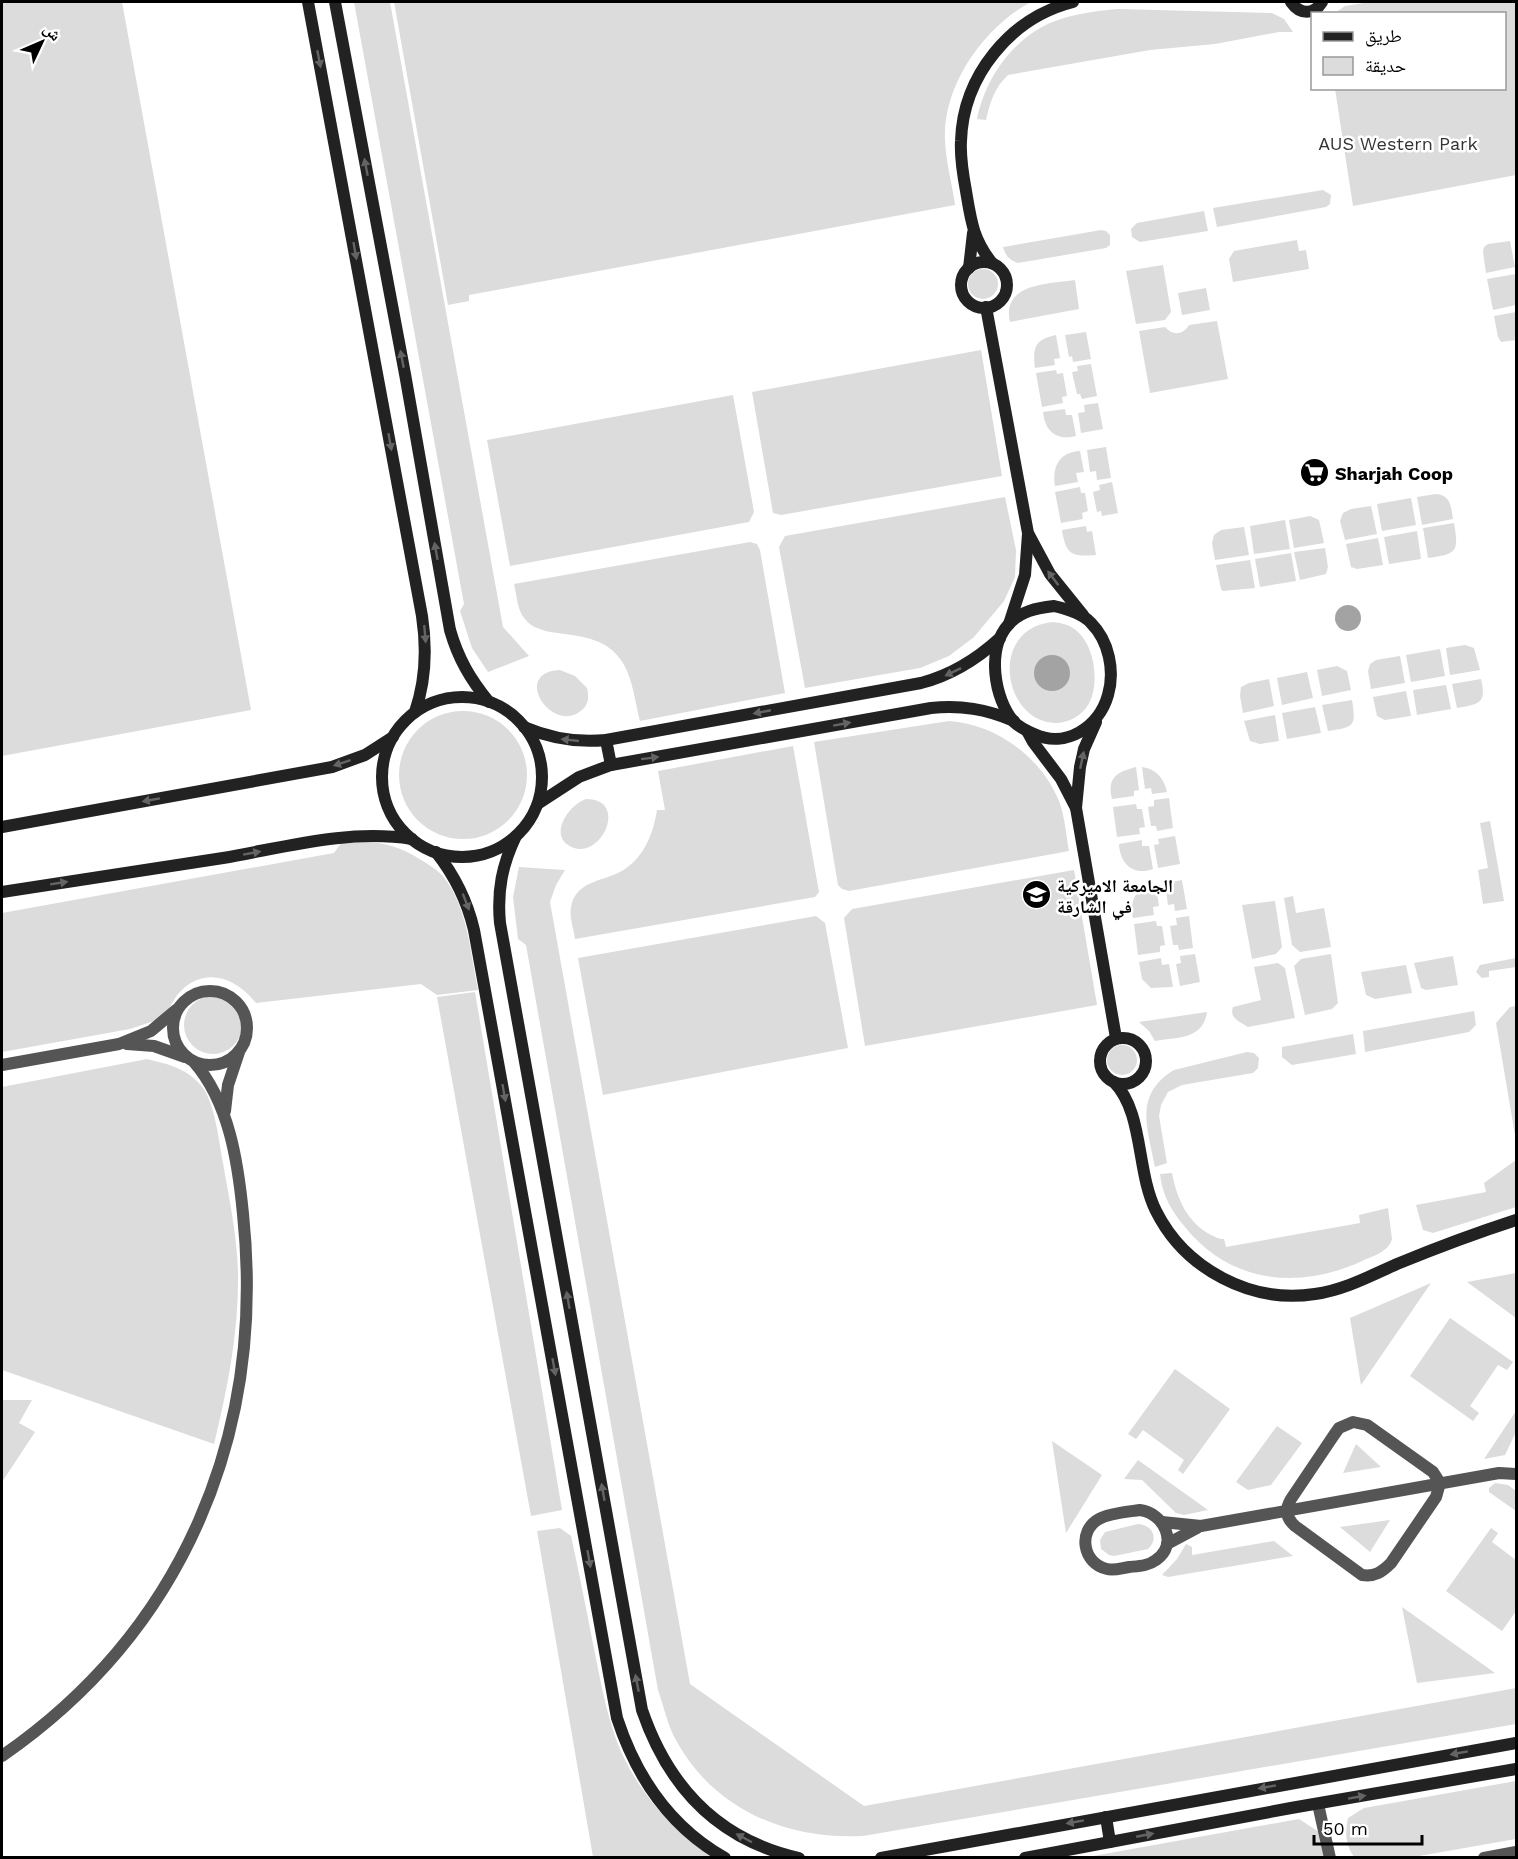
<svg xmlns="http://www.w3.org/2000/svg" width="1518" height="1859" font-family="'Work Sans','Noto Naskh Arabic',sans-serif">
<rect width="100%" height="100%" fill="#fff"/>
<!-- green -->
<g fill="#dcdcdc">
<polygon points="2,2 122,2 251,710 2,756"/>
<polygon points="354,2 390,2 503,627 529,656 488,672 472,648 460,611 464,604"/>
<path d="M394,2H1031C984,27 942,86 945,141C946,162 952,184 955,205L469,295V301L448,305Z"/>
<polygon points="1370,2 1516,2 1516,175 1353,206 1335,89 1504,88 1504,14 1335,13 1345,6"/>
<path d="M1118,9L1272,13L1284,19L1293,32H1279L1215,44L1150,50L1008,75C995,87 990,102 986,120L977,119C985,79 1012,40 1050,23C1071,14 1095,11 1118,9Z"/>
<polygon points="1323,190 1331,195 1330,204 1326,207 1217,227 1213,208"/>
<polygon points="1204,211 1208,231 1140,242 1132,237 1131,229 1137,223"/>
<path d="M1101,230L1106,231L1110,235V245L1106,248L1018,263C1009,260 1006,256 1003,247Z"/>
<polygon points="1297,240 1299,251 1306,250 1309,269 1233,282 1229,259 1234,251"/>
<polygon points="1510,241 1515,267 1486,273 1483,252 1484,247 1488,244"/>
<polygon points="1163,265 1171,312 1165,320 1136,324 1126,271"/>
<circle cx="983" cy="284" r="15"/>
<polygon points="1516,274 1516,305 1493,310 1487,279"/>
<path d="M1075,280L1079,309L1010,322C1001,283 1049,284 1075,280Z"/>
<polygon points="1206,288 1210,310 1182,315 1178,293"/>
<polygon points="1516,312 1516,340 1501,342 1498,337 1494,316"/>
<path d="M1217,321L1228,379L1150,393L1139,331L1165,327C1173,336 1183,335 1189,325Z"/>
<polygon points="1086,332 1091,359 1073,362 1072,356 1069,357 1065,335"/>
<path d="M1056,335L1060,358L1054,359L1055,365L1035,368C1033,347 1034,340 1056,335Z"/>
<polygon points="981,350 1002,476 781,515 773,513 752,392"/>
<polygon points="1091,364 1097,396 1082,399 1080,394 1077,394 1072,372 1078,371 1077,366"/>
<polygon points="1056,370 1057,374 1063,373 1067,396 1062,397 1063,403 1042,407 1036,373"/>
<polygon points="733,395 754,512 749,522 510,566 487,440"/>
<polygon points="1098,403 1103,429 1081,433 1078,413 1085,412 1084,405"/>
<path d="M1065,409L1066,415H1072L1076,436C1056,441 1045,431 1043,412Z"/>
<polygon points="1106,447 1111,478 1097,480 1096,471 1090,472 1087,450"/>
<path d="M1080,451L1084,472L1076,473L1078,482L1055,486C1052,467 1059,452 1080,451Z"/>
<polygon points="1112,482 1118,513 1102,516 1101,511 1097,512 1093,492 1100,490 1099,485"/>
<polygon points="1080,487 1081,493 1085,493 1088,511 1082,513 1083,519 1061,523 1055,492"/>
<path d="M1436,494C1451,495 1451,507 1453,519L1422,525L1417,497Z"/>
<polygon points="1005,497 1016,550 1015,577 1004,601 974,637 949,656 920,668 805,688 779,547 785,536"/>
<polygon points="1411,498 1416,525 1382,531 1377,504"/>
<polygon points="1371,506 1377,534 1345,540 1340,521 1343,513 1351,509"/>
<polygon points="1310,516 1319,520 1324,543 1294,548 1289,520"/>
<polygon points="1285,520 1290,549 1254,554 1250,526"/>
<path d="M1454,523C1459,552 1457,554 1428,558L1423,528Z"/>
<path d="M1086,526L1087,532L1092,531L1096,555C1072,557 1066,555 1062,530Z"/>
<polygon points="1244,527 1249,555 1215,560 1212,543 1214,535 1221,530"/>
<polygon points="1417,531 1421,559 1389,564 1384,537"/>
<polygon points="1378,538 1383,565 1357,569 1351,567 1346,544"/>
<path d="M750,542L757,544L760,550L785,693L640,721C635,702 633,680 623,663C598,622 544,644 525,619C517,610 517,596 514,584Z"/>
<polygon points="1325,548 1328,567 1326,574 1300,580 1294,552"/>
<polygon points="1291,553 1296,581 1260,587 1255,559"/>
<polygon points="1250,560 1255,588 1223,591 1221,589 1216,565"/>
<path d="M1053,622C1062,623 1071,625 1078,632C1095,647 1100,686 1088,705C1081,716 1070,722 1057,723C1003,724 987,628 1053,622Z"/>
<polygon points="1465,645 1474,648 1480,670 1450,675 1446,648"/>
<polygon points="1440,649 1445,676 1411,682 1406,655"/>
<polygon points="1400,656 1405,683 1371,689 1368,671 1370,664 1376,660"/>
<polygon points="1337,666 1347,671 1351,690 1322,696 1317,670"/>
<path d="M560,670L575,676L587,688C589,696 589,704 582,710C553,736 510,672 560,670Z"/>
<polygon points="1307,672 1313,698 1282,705 1277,678"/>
<polygon points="1269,679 1274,706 1243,713 1240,696 1241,687 1249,683"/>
<path d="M1481,679C1487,704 1479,704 1457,708L1452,684Z"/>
<polygon points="1446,685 1451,709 1417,715 1413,690"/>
<polygon points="1406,691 1411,716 1385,720 1377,716 1373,697"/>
<path d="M1352,700C1356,726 1355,727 1328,731L1322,705Z"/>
<polygon points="1315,707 1321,733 1287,739 1282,713"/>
<circle cx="463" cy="775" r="64"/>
<polygon points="1275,715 1279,741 1260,744 1250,741 1244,721"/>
<path d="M949,721C996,724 1041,757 1059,801C1065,817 1066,835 1069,851L849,891L842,889L838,885L814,742Z"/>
<path d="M793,746L819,892L815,897L575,939C574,930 569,917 571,907C576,879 606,882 625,869C645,855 653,834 657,810H665L658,771Z"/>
<path d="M1136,767L1139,790L1134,791V796L1112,799C1107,777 1117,772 1136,767Z"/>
<path d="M1142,767C1156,769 1164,778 1167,792L1152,794L1151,788L1145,789Z"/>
<polygon points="1169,798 1173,828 1157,831 1156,826 1151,826 1148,807 1154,806 1154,800"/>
<path d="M586,799C628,799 603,857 574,848C546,838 568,805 586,799Z"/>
<polygon points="1136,804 1137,809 1142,809 1145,827 1139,828 1140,834 1117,837 1113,807"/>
<polygon points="1490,821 1504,901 1483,904 1478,870 1488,868 1480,823"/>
<polygon points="1175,836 1180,864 1158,868 1154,845 1159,844 1158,839"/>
<path d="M1142,840V846H1149L1153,869C1133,876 1120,864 1119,844Z"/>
<path d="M365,841C386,843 403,848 421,860C428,864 437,870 443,876C468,908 470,952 478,990L437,995L421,984L256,1003C225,964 182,970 166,1017L130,1029L2,1052V913L334,853L341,843Z"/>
<path d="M519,867L565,870L556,885L550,902L690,1684L864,1806L1516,1688V1724L863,1836C787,1840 715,1810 677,1742C668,1727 664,1707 658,1690L526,945L518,939L513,897Z"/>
<polygon points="1074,870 1097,1005 865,1046 844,918 852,909"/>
<polygon points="1182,880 1187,909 1175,911 1174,904 1168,905 1165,883"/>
<path d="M1156,884L1159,906L1153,907L1154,915L1133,918C1129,900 1137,886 1156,884Z"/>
<polygon points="1293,896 1296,913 1324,908 1331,947 1300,952 1292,945 1284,898"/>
<polygon points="1275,901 1282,947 1276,954 1252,959 1242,905"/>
<polygon points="816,916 825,923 848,1048 603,1095 578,958"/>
<polygon points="1189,916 1193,948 1179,950 1178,945 1173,945 1170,926 1177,925 1176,918"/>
<polygon points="1156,921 1157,926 1162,926 1165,945 1160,946 1160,952 1138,955 1134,924"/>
<polygon points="1195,954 1200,982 1180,986 1176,964 1181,963 1180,956"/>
<polygon points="1331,954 1338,1003 1332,1009 1305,1015 1294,966 1301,959"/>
<polygon points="1453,956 1458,985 1426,990 1421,988 1414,963"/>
<polygon points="1161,958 1162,965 1169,964 1173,987 1151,988 1142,979 1139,962"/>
<polygon points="1516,958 1516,967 1489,971 1489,977 1482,978 1476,972 1480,965"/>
<path d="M1278,963L1285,968L1295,1018L1248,1027C1240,1022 1229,1018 1233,1007L1261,1000L1254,967Z"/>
<polygon points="1406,965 1412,993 1375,999 1366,995 1361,972"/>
<polygon points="475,992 562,1510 531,1516 437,997"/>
<circle cx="213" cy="1025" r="29"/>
<polygon points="1516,1006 1516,1141 1496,1023 1510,1007"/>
<polygon points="1474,1011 1476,1025 1469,1032 1365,1052 1363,1031"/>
<path d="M1207,1012C1203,1040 1177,1037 1155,1041L1149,1031L1139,1022Z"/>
<polygon points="1353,1034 1356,1054 1292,1065 1282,1057 1282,1047"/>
<circle cx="1122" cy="1060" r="15"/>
<path d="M1247,1052L1254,1053L1259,1058L1258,1068L1253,1073L1182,1085L1168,1092L1161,1105L1159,1116L1167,1163L1155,1167C1148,1128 1133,1095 1174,1070Z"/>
<path d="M147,1059C168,1064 189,1069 203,1088C215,1105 219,1141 223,1163C229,1198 237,1235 238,1272C239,1330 228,1387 214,1444L2,1370V1087Z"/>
<polygon points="1516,1160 1516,1207 1433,1233 1423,1230 1416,1205 1486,1192 1484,1183"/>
<path d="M1172,1173C1177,1199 1187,1222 1211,1235C1216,1237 1218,1239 1224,1239L1226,1247L1360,1223L1359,1215L1388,1208L1392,1239C1388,1253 1372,1256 1360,1262C1297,1290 1230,1283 1185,1227C1172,1212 1162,1195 1160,1174Z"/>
<polygon points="1516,1273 1516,1318 1467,1282"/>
<polygon points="1431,1283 1361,1385 1350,1318"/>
<polygon points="1450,1318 1513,1362 1507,1370 1498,1365 1470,1406 1479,1413 1473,1421 1410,1376"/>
<polygon points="1175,1369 1230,1409 1183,1474 1178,1470 1184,1460 1143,1430 1136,1439 1128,1434"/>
<polygon points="2,1400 32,1400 19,1423 35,1432 2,1482"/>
<polygon points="1516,1411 1516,1432 1505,1455 1484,1459"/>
<polygon points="1277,1426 1302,1443 1271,1485 1248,1490 1236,1482"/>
<polygon points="1052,1441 1102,1475 1066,1533"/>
<polygon points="1356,1444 1381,1467 1343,1473"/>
<polygon points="1138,1460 1208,1510 1184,1515 1176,1513 1142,1480 1124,1479"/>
<polygon points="1495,1483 1508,1485 1516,1491 1516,1511 1489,1492 1489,1488"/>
<polygon points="1390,1520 1370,1552 1340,1527"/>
<path d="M1138,1524C1153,1525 1159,1539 1148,1549L1114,1556L1109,1555L1101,1549L1100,1540L1105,1532Z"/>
<path d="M560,1528L571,1536C579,1572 586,1608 593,1644C599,1673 604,1702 613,1730C629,1781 668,1829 713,1857H593L537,1531Z"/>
<polygon points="1491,1528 1498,1533 1492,1542 1516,1560 1516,1611 1502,1631 1446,1591"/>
<polygon points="1274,1541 1293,1556 1168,1577 1162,1575 1177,1559 1186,1544 1192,1547 1192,1555"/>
<polygon points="1402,1607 1495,1673 1417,1683"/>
<path d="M1516,1781V1839L1413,1857H1354C1345,1844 1345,1833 1348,1818L1364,1808Z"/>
<polygon points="1299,1819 1319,1832 1326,1856 1319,1858 1082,1858"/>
</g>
<!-- water -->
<g fill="#a3a3a3">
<circle cx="1348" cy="618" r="13"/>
<circle cx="1052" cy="673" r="18"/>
</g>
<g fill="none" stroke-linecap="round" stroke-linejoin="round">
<!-- street -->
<g stroke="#555" stroke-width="12">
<circle cx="210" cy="1028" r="37"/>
<polyline points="127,1044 154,1046 185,1057"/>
<polyline points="2,1065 119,1044 151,1031 176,1010"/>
<polyline points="225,1111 228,1085 239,1052"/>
<path d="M1353,1422L1367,1425L1433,1472L1440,1483L1436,1497L1391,1563C1382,1572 1375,1577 1362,1575L1295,1526C1286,1518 1285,1509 1291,1499L1334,1435L1339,1428Z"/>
<path d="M1140,1510C1164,1513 1179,1544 1156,1560C1148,1566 1139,1566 1129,1567C1122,1568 1114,1571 1107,1569C1083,1564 1077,1531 1099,1519C1110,1513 1127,1512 1140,1510Z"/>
<polyline points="1162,1522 1201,1526 1499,1473 1516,1474"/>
<polyline points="1167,1544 1197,1528"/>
<path d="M2,1756C184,1630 266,1433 243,1214C238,1162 229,1102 194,1062"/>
<polyline points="1318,1804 1330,1858"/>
<polyline points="1484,1858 1516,1852"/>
</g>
<!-- secondary -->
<g stroke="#222" stroke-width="12">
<path d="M308,2L422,616C427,649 426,680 415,712"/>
<path d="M335,2L405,374L450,630C458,658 470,679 489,702"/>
<path d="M1291,2C1300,15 1314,15 1322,2"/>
<circle cx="984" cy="285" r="23"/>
<path d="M992,263C973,239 971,221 966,191C963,175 960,158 961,141C963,76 1010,18 1073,2"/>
<polyline points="969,268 973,233"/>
<polyline points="986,307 1028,533 1050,574 1083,615"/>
<path d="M1054,606C1067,609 1082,613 1091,623C1109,641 1115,671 1108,695C1099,727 1066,749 1034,734C1027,731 1019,727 1014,722C994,699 986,648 1009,624C1021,611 1037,608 1054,606Z"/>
<polyline points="1009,624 1025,575 1028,534"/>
<circle cx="462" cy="777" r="80"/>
<polyline points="1096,722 1084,749 1080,767 1076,808 1116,1038"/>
<path d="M524,727C552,739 577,743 606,740L921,683C952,675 976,660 1000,638"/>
<polyline points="1027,731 1033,742 1061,779 1076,808"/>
<polyline points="606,740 611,765"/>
<path d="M539,803L579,777L611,765L931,708C961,705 986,709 1014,721"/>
<polyline points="2,827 332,767 365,755 393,737"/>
<path d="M516,836C502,865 497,891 500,923L642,1710C668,1786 718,1840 799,1858"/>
<path d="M436,852C455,876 467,900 474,930L617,1718C636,1776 670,1827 725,1858"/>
<path d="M2,892C75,881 149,870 223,858C286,847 348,829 412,839"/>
<circle cx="1123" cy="1061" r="23"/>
<path d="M1114,1082C1144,1113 1136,1171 1156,1211C1185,1269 1251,1304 1315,1294C1344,1290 1370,1276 1397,1264C1436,1248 1476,1233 1516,1220"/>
<polyline points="1106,1817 1110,1842"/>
<polyline points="881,1858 1516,1743"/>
<polyline points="1025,1858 1291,1808 1516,1769"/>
</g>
</g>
<!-- one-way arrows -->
<defs><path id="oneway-solid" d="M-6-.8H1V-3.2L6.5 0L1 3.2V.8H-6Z" transform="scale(1.5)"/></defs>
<g fill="#646464">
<use href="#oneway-solid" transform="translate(319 59) rotate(79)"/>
<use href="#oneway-solid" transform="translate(366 167) rotate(-101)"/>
<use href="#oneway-solid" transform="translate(355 251) rotate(80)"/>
<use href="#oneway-solid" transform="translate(402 359) rotate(-101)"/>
<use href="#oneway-solid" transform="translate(390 442) rotate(80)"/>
<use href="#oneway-solid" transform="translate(436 551) rotate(-100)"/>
<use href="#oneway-solid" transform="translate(1053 578) rotate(-127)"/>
<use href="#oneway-solid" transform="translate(425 634) rotate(85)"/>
<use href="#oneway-solid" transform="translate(953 672) rotate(154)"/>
<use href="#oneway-solid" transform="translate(762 712) rotate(169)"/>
<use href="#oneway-solid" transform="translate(842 724) rotate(-10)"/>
<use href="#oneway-solid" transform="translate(570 740) rotate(-174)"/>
<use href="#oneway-solid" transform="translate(650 758) rotate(-7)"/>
<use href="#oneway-solid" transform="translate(1082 760) rotate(-78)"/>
<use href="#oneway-solid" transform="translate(342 763) rotate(162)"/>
<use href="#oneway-solid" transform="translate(151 800) rotate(170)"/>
<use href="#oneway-solid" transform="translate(252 853) rotate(-10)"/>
<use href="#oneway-solid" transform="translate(59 883) rotate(-9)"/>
<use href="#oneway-solid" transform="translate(466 902) rotate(69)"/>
<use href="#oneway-solid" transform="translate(504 1093) rotate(80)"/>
<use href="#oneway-solid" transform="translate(568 1300) rotate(-100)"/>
<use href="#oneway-solid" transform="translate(554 1367) rotate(80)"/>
<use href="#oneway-solid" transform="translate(603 1492) rotate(-100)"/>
<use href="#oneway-solid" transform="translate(589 1559) rotate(80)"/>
<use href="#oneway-solid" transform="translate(637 1683) rotate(-101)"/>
<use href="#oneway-solid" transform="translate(1459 1753) rotate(170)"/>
<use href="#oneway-solid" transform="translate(1267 1787) rotate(170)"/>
<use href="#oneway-solid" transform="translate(1357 1797) rotate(-10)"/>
<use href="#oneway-solid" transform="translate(1075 1822) rotate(170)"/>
<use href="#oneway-solid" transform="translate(1145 1835) rotate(-11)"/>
<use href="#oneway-solid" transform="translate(744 1838) rotate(-152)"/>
</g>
<!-- icons -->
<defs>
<symbol id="supermarket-disc" viewBox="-11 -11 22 22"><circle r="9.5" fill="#000" stroke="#fff"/><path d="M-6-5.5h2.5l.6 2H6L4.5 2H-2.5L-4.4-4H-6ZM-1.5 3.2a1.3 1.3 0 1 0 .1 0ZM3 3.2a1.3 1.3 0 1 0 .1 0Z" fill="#fff"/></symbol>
<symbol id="university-disc" viewBox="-11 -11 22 22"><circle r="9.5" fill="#000" stroke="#fff"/><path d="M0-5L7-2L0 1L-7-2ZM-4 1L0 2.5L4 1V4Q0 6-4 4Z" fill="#fff"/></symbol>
</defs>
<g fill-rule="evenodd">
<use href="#supermarket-disc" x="1298" y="456" width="33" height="33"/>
<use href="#university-disc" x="1020" y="878" width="33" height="33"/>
</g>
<g text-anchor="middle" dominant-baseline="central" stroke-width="5" stroke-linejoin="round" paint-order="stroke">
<!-- park labels -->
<g font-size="18" fill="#333" stroke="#fff">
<text x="1398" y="143">AUS Western Park</text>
</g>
<!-- poi labels -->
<g font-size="18" font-weight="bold" fill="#000" stroke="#fff" text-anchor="start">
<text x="1335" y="473">Sharjah Coop</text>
<text x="1057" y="885">الجامعة الاميركية<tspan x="1057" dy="21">في الشارقة</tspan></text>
</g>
</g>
<!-- border -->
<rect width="1518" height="1859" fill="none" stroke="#000000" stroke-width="6"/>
<!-- legend -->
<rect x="1311" y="12" width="195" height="78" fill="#ffffff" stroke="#999999" stroke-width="1.5"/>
<rect x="1323" y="32" width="30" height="9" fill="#222222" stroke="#999999" stroke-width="1.5"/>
<text x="1365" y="42" font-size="18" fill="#000000">طريق</text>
<rect x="1323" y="57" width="30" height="18" fill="#dcdcdc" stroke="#999999" stroke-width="1.5"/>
<text x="1365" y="72" font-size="18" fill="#000000">حديقة</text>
<!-- north arrow -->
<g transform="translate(42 42) rotate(46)" stroke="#ffffff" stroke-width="4.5" paint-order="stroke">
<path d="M0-4.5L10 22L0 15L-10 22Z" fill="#000000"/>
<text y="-9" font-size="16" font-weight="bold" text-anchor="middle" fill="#000000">ش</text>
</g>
<!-- scale -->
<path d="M1314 1835v9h108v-9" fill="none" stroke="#000000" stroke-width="3"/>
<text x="1323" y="1835" font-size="18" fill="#000000" stroke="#ffffff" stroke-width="4.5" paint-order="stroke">50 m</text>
</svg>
